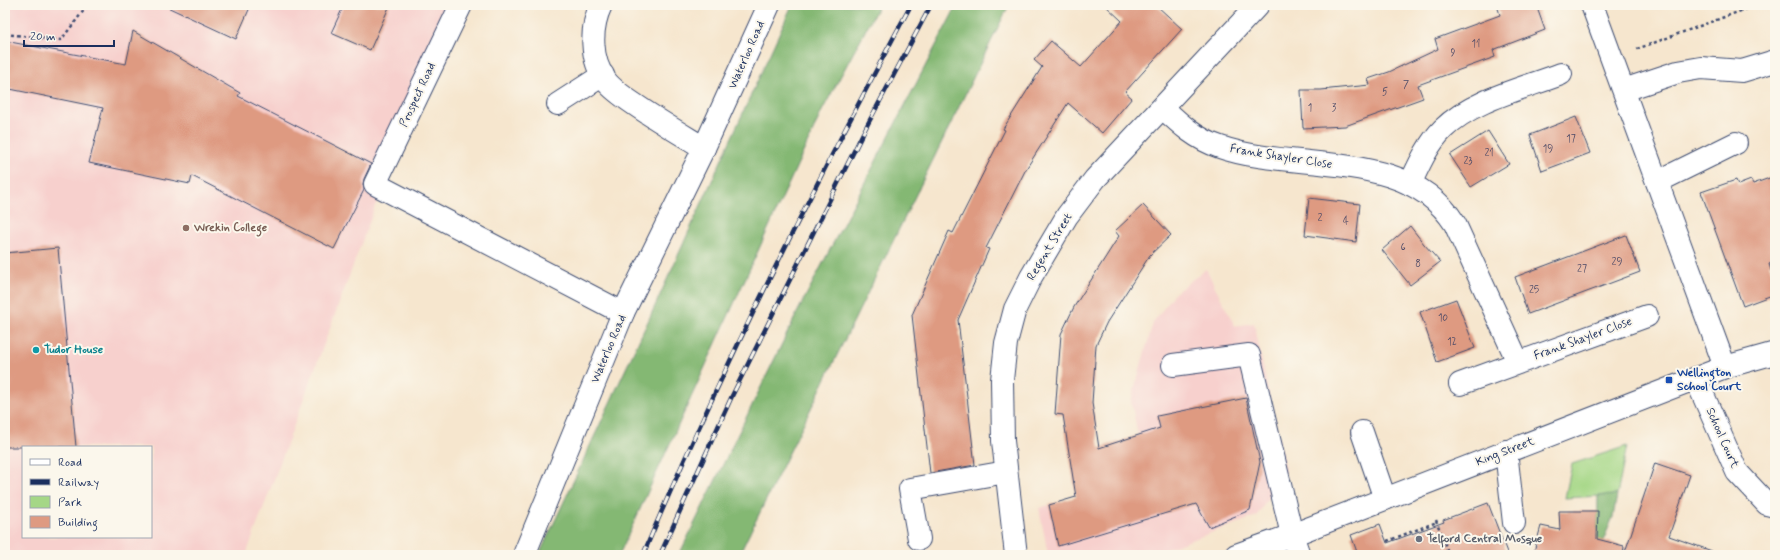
<svg xmlns="http://www.w3.org/2000/svg" width="1780" height="560" font-family="Mynerve,sans-serif">
<rect width="100%" height="100%" fill="#fbf7ec"/>
<filter id="ink" filterUnits="userSpaceOnUse"><feTurbulence type="fractalNoise" baseFrequency=".025" numOctaves="2"/><feDisplacementMap in="SourceGraphic" scale="8" xChannelSelector="R" yChannelSelector="G"/><feConvolveMatrix kernelMatrix="1 2 1 2 8 2 1 2 1" color-interpolation-filters="sRGB"/></filter>
<filter id="wash" filterUnits="userSpaceOnUse"><feTurbulence type="fractalNoise" baseFrequency=".012" numOctaves="4" result="noise"/><feDisplacementMap in="SourceGraphic" scale="16" xChannelSelector="R" yChannelSelector="G"/><feGaussianBlur stdDeviation="0.9" result="paint"/><feColorMatrix in="noise" values="0 0 0 0 0 0 0 0 0 0 0 0 0 0 0 0 0 1.4 0 .05"/><feComposite in="paint" operator="in"/></filter>
<g filter="url(#wash)">
<rect width="100%" height="100%" fill="#f6e6ce"/>
<!-- built -->
<g fill="#f7d0cd" fill-rule="evenodd">
<path d="M5,5H437L448,9L246,555H5ZM23,447H151V537H23Z"/>
<polygon points="1206,269 1235,326 1254,323 1285,470 1257,516 1150,555 1048,555 1039,508 1132,481 1124,440 1138,435 1131,401 1153,323 1175,293"/>
</g>
<!-- green -->
<polygon fill="#a5d786" stroke="#608372" points="1627,446 1617,495 1565,498 1572,464"/>
<!-- forest -->
<g fill="#84b873" stroke="#507468">
<polygon points="792,5 879,5 822,111 619,555 539,555 649,319"/>
<polygon points="957,5 1009,5 739,555 679,555 798,311"/>
<polygon points="1617,495 1613,517 1597,555 1598,496"/>
</g>
<g id="blocks">
<!-- building -->
<g fill="#de9a81">
<polygon points="163,5 251,5 236,39"/>
<polygon points="344,5 390,5 370,50 331,33"/>
<polygon points="1105,5 1156,5 1182,29 1125,92 1132,98 1102,133 1068,103 1026,169 986,248 989,249 958,320 975,465 930,473 912,315 949,231 953,233 1005,130 1003,129 1042,67 1034,60 1051,41 1081,67 1122,21"/>
<polygon points="1497,5 1536,5 1545,30 1493,50 1495,57 1418,85 1423,98 1345,126 1303,128 1301,90 1321,90 1370,85 1368,79 1389,72 1438,49 1435,39 1500,15"/>
<polygon points="133,31 240,93 238,96 371,164 364,179 363,184 364,190 334,249 192,176 190,184 89,163 103,108 5,88 5,41 126,64"/>
<polygon points="1576,117 1590,153 1542,171 1530,135"/>
<polygon points="1488,131 1509,164 1471,187 1450,155"/>
<polygon points="1775,176 1775,262 1769,264 1775,283 1775,294 1743,306 1701,192 1736,180 1738,185 1751,180 1753,184"/>
<polygon points="1309,198 1360,204 1356,242 1305,235"/>
<polygon points="1143,205 1171,235 1150,255 1107,322 1096,345 1092,403 1099,448 1160,428 1157,416 1246,398 1260,462 1250,510 1209,527 1196,504 1058,546 1049,505 1076,497 1063,415 1055,414 1061,334 1074,307 1119,236 1115,231"/>
<polygon points="1410,226 1424,244 1440,262 1410,285 1382,250"/>
<polygon points="1626,235 1640,272 1528,314 1515,277"/>
<polygon points="58,248 76,447 5,447 5,253"/>
<polygon points="1456,299 1475,348 1437,362 1420,312"/>
<polygon points="1655,463 1690,475 1669,536 1712,551 1712,555 1624,555"/>
<polygon points="1488,503 1508,555 1358,555 1351,535 1380,524 1387,543 1444,522 1443,520"/>
<polygon points="1559,511 1598,511 1597,539 1624,546 1623,555 1533,555 1541,526 1560,530"/>
</g>
</g>
</g>
<g filter="url(#ink)">
<use href="#blocks" fill-opacity="0" stroke="#3c4a6f" stroke-width="1"/>
<g fill="none" stroke-linecap="round" stroke-linejoin="round">
<defs>
<g id="minor">
<polyline points="461,5 375,184 623,313"/>
<path d="M601,5C590,28 590,60 606,81C613,90 625,98 634,104C657,120 681,134 704,148"/>
<polyline points="1592,5 1725,367"/>
<polyline points="1624,90 1678,72 1701,68 1742,71 1775,61"/>
<polyline points="558,104 603,75"/>
<path d="M1163,108C1180,124 1196,139 1220,147C1294,173 1407,147 1455,224L1518,362"/>
<polyline points="1657,182 1736,143"/>
<path d="M1410,184C1419,165 1428,144 1443,129C1472,100 1522,89 1561,74"/>
<polyline points="1173,365 1249,355 1292,535 1299,555"/>
<polyline points="1696,379 1737,472 1767,504 1775,506"/>
<polyline points="1460,384 1647,316"/>
<polyline points="1362,432 1385,499"/>
<polyline points="1506,451 1514,523"/>
<polyline points="919,539 910,489 1006,472"/>
<polyline points="524,555 623,313 704,148 769,5"/>
<polyline points="1016,555 1003,441 1002,380 1006,343 1015,309 1031,277 1067,216 1095,179 1258,5"/>
<polyline points="1236,555 1292,535 1725,367 1775,353"/>
</g>
</defs>
<!-- minor casing -->
<use href="#minor" stroke="#3c4a6f" stroke-width="24"/>
<!-- path -->
<g stroke="#3c4a6f" stroke-width="2.5" stroke-dasharray="3 3" stroke-linecap="butt">
<polyline points="5,34 61,40 88,5"/>
<polyline points="1637,49 1757,5"/>
<polyline points="1436,520 1449,555"/>
<polyline points="1387,541 1437,522"/>
</g>
<!-- minor -->
<use href="#minor" stroke="#fff" stroke-width="22"/>
<defs>
<g id="rail">
<path d="M643,555C722,367 814,185 911,5"/>
<polyline points="660,555 732,396 863,133 931,5"/>
</g>
</defs>
<!-- rail casing -->
<use href="#rail" stroke="#1b2f5e" stroke-width="4.5"/>
<!-- rail -->
<use href="#rail" stroke="#fbf7ec" stroke-width="3" stroke-dasharray="9" stroke-linecap="butt"/>
</g>
</g>
<!-- markers -->
<circle fill="#8d6e63" stroke="#fbf7ec" stroke-width="1.5" cx="186" cy="228" r="4"/>
<circle fill="#0f9aa8" stroke="#fbf7ec" stroke-width="1.5" cx="36" cy="350" r="4"/>
<rect fill="#1a4fb4" stroke="#fbf7ec" stroke-width="1.5" x="1665" y="376" width="8" height="8" rx="2"/>
<circle fill="#6b7280" stroke="#fbf7ec" stroke-width="1.5" cx="1419" cy="539" r="4"/>
<g text-anchor="middle" dominant-baseline="central" stroke-width="4" stroke-linejoin="round" paint-order="stroke">
<!-- number labels -->
<g font-size="10" fill="#4c4a67">
<text x="1476" y="44">11</text>
<text x="1453" y="53">9</text>
<text x="1406" y="85">7</text>
<text x="1385" y="92">5</text>
<text x="1310" y="108">1</text>
<text x="1334" y="108">3</text>
<text x="1571" y="139">17</text>
<text x="1548" y="149">19</text>
<text x="1489" y="153">21</text>
<text x="1468" y="161">23</text>
<text x="1320" y="218">2</text>
<text x="1346" y="221">4</text>
<text x="1403" y="247">6</text>
<text x="1617" y="262">29</text>
<text x="1418" y="264">8</text>
<text x="1582" y="269">27</text>
<text x="1534" y="290">25</text>
<text x="1443" y="318">10</text>
<text x="1452" y="342">12</text>
</g>
<!-- street labels -->
<g font-size="12" fill="#1b2f5e" stroke="#fbf7ec">
<text transform="translate(747 55) rotate(-66)">Waterloo Road</text>
<text transform="translate(418 95) rotate(-65)">Prospect Road</text>
<text transform="translate(1281 157) rotate(9)">Frank Shayler Close</text>
<text transform="translate(1050 247) rotate(-59)">Regent Street</text>
<text transform="translate(1583 339) rotate(-20)">Frank Shayler Close</text>
<text transform="translate(609 349) rotate(-67)">Waterloo Road</text>
<text transform="translate(1722 438) rotate(66)">School Court</text>
<text transform="translate(1505 452) rotate(-21)">King Street</text>
</g>
<!-- education labels -->
<g font-size="12" font-weight="bold" fill="#785e54" stroke="#fbf7ec" text-anchor="start">
<text x="194" y="228">Wrekin College</text>
</g>
<!-- culture labels -->
<g font-size="12" font-weight="bold" fill="#0d838f" stroke="#fbf7ec" text-anchor="start">
<text x="44" y="350">Tudor House</text>
</g>
<!-- transit labels -->
<g font-size="12" font-weight="bold" fill="#164399" stroke="#fbf7ec" text-anchor="start">
<text x="1677" y="373">Wellington<tspan x="1677" dy="14">School Court</tspan></text>
</g>
<!-- worship labels -->
<g font-size="12" font-weight="bold" fill="#5b616d" stroke="#fbf7ec" text-anchor="start">
<text x="1427" y="539">Telford Central Mosque</text>
</g>
</g>
<!-- margin -->
<rect width="1780" height="560" fill="none" stroke="#fbf7ec" stroke-width="20"/>
<!-- legend -->
<rect x="22" y="446" width="130" height="92" fill="#fbf7ec" stroke="#a1a7b3"/>
<rect x="30" y="459" width="20" height="6" fill="#ffffff" stroke="#a1a7b3"/>
<text x="58" y="466" font-size="12" fill="#1b2f5e">Road</text>
<rect x="30" y="479" width="20" height="6" fill="#1b2f5e" stroke="#a1a7b3"/>
<text x="58" y="486" font-size="12" fill="#1b2f5e">Railway</text>
<rect x="30" y="496" width="20" height="12" fill="#a5d786" stroke="#a1a7b3"/>
<text x="58" y="506" font-size="12" fill="#1b2f5e">Park</text>
<rect x="30" y="516" width="20" height="12" fill="#de9a81" stroke="#a1a7b3"/>
<text x="58" y="526" font-size="12" fill="#1b2f5e">Building</text>
<!-- scale -->
<path d="M24 40v6h90v-6" fill="none" stroke="#1b2f5e" stroke-width="2"/>
<text x="30" y="40" font-size="12" fill="#1b2f5e" stroke="#fbf7ec" stroke-width="3" paint-order="stroke">20 m</text>
</svg>
